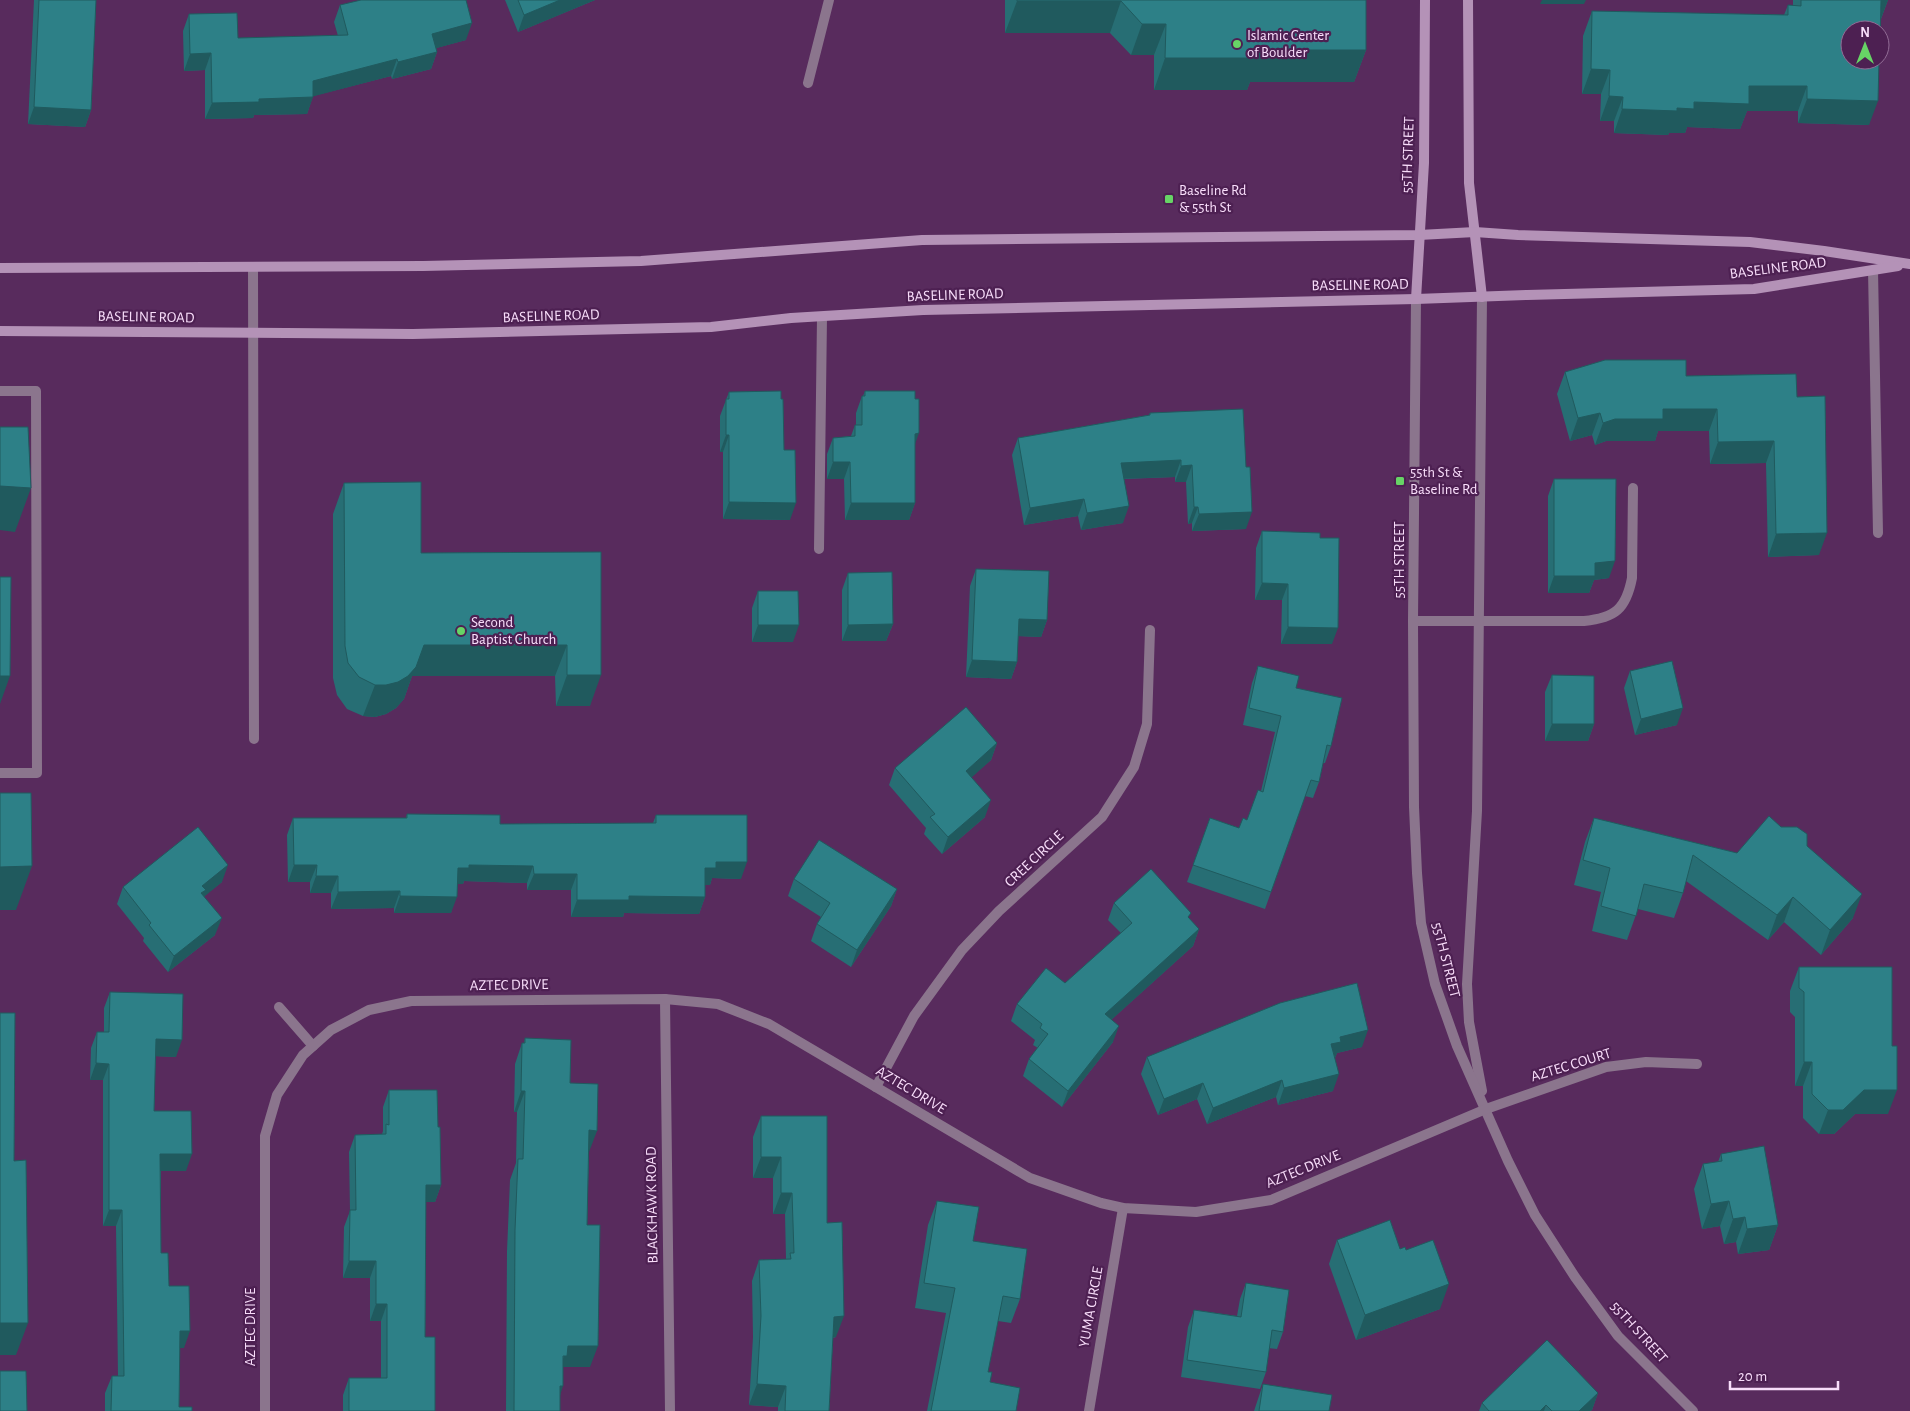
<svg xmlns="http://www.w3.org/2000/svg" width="1910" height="1411" font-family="'Alegreya Sans',sans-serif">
<rect width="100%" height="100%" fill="#582b5d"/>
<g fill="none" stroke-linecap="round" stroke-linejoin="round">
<!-- lane -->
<g stroke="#8b758d" stroke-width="10">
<polyline points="808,83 829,0"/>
<polyline points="253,267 254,739"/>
<polyline points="1873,270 1878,533"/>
<polyline points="0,391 36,391 37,773 0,773"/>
<polyline points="819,549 822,317"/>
<path d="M1413,621H1584C1615,618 1626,609 1632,578L1633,488"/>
</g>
<!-- street -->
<g stroke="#8b758d" stroke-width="10">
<polyline points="1482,297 1477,811 1467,984 1469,1022 1482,1091"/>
<polyline points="1416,299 1413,621 1414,807 1417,873 1421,923 1435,984 1457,1046 1508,1161 1535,1215 1575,1277 1618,1336 1693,1411"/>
<polyline points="665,999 670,1411"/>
<polyline points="279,1007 313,1046"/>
<polyline points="876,1087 914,1016 962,950 999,911 1102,817 1134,767 1147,724 1150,630"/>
<polyline points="265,1411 265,1136 277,1095 303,1055 331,1030 369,1010 411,1001 665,999 718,1004 769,1024 1030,1178 1101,1203 1123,1208 1196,1212 1271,1200 1486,1109 1606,1067 1646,1062 1697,1064"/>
<polyline points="1089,1411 1123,1208"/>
</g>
<!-- secondary -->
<g stroke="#b492b7" stroke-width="10">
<polyline points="1468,0 1469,183 1482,297"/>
<polyline points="0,268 423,266 641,261 922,240 1419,235 1475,232 1518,235 1750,242 1824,251 1910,264"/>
<polyline points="1416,299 1424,163 1425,0"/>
<polyline points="0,331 413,334 711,327 791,318 923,310 1416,299 1527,295 1754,289 1898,266"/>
</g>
</g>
<!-- wall -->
<g fill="#276e74">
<polygon points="34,0 96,0 91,110 85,127 28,124"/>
<polygon points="505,0 595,0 518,32"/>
<polygon points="1005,0 1366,0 1366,50 1354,82 1250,82 1247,90 1154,90 1154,55 1131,55 1110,33 1005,33"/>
<polygon points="1793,0 1888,0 1881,19 1869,125 1798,123 1798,111 1747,111 1740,129 1687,127 1685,133 1669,133 1668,135 1614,133 1614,121 1600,121 1601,94 1582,94 1583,36 1592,11 1784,15 1788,5 1793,6"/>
<polygon points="340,5 466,40 436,48 437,52 431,69 392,79 391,76 313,96 307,114 254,115 253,118 205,119 205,70 184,71 183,31 189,14 238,38 338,36 334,22"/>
<polygon points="1565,372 1686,376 1797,397 1819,555 1768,557 1766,463 1710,464 1709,431 1658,431 1655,441 1606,441 1595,445 1592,435 1570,441 1557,394"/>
<polygon points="865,391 915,399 915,503 909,520 845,520 844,479 827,479 827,454 833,438 851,436 855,425 856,425 856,413 862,396 863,396"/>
<polygon points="729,392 781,399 784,450 790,520 723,519 723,452 720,452 720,416"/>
<polygon points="1150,413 1246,529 1192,531 1192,523 1188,524 1186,482 1175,482 1175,477 1124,479 1123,523 1081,530 1078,516 1024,525 1012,455 1018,438 1149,415"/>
<polygon points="1554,479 1609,578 1594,580 1589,593 1548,593 1548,496"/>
<polygon points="344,483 421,553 601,552 590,706 556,706 555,676 412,676 404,699 396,708 386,714 375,717 363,716 347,709 337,695 333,678 333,514"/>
<polygon points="1262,531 1320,538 1332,644 1281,644 1282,600 1255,600 1256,548"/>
<polygon points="976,569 1047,620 1041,637 1018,636 1017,662 1011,679 966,677 970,586"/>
<polygon points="848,573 893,624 886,641 842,641 842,590"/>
<polygon points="758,591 793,642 752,642 752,608"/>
<polygon points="1258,666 1296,688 1331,746 1325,763 1323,763 1319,782 1313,798 1305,796 1265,909 1187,882 1210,818 1239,828 1247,820 1261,791 1275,732 1243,725 1252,683"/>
<polygon points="1630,671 1677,725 1635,735 1624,688"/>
<polygon points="1552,675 1594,724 1588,741 1545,741 1545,692"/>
<polygon points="997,743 991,760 971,777 985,817 942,854 924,834 926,828 889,785 895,768"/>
<polygon points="407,814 500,824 653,823 656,815 741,879 712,878 710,885 705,885 705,897 699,914 624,913 623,917 571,917 571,890 527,890 527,883 464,881 463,884 457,884 451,913 394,913 394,908 331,909 331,893 310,893 310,882 288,882 287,835 293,818 406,818"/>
<polygon points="1594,818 1737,853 1781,827 1807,846 1853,918 1821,955 1784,922 1768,940 1686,881 1683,893 1674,918 1638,909 1627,940 1592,931 1601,892 1574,885 1585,842"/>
<polygon points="794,879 897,889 891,906 851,967 811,941 817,924 821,917 788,896"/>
<polygon points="222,882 204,896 215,935 168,972 143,941 144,938 117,904 123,887"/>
<polygon points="1114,903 1189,919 1199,929 1193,946 1111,1020 1113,1042 1062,1107 1023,1076 1029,1059 1038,1048 1033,1045 1035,1040 1011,1021 1017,1004 1065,983 1121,933 1108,920"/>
<polygon points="1799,967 1888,1114 1855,1114 1834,1134 1819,1134 1803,1118 1803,1086 1795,1086 1795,1017 1790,1012 1790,991"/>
<polygon points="110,992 176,1057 155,1056 154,1111 186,1171 161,1171 161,1253 184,1348 180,1348 179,1407 192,1411 105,1411 105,1393 112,1376 118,1376 116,1226 103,1226 103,1080 90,1080 91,1048 97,1032 104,1032 104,1008"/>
<polygon points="525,1038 570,1083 589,1152 587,1225 590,1367 563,1367 560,1396 560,1411 506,1411 507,1251 510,1180 516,1163 517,1112 514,1112 515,1064 522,1043 524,1043"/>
<polygon points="1362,1047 1337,1053 1335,1058 1333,1091 1278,1105 1276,1097 1207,1124 1197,1099 1158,1115 1141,1074 1147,1057"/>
<polygon points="389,1090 438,1127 441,1185 435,1202 426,1202 425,1337 435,1411 343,1411 343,1395 349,1378 381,1378 381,1321 370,1321 370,1278 343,1278 344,1227 350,1211 349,1152 355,1135 382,1134 383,1131 383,1107"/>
<polygon points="761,1116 827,1223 836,1337 833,1338 829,1411 778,1411 778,1407 749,1405 753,1337 752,1281 759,1260 786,1259 785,1214 773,1214 773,1178 753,1178 753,1137"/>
<polygon points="1721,1154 1778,1225 1769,1250 1738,1254 1736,1242 1724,1244 1720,1226 1702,1229 1694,1189 1703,1164 1718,1162"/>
<polygon points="937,1201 973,1241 1020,1299 1011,1323 998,1321 988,1372 990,1382 1016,1411 927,1411 946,1313 915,1308 928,1225"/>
<polygon points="1337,1240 1400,1249 1440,1309 1356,1340 1329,1264"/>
<polygon points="1246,1283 1283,1332 1277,1349 1269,1348 1266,1372 1260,1389 1181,1377 1188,1327 1194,1310 1237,1316 1240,1299"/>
<polygon points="1263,1384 1329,1411 1254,1411"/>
<polygon points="1598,1393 1592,1410 1590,1411 1479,1411 1482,1403"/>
</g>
<!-- shaded-wall -->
<g fill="#205a5e">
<polygon points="560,0 595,0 518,32 524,15"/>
<polygon points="1542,0 1586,0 1584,4 1540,4"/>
<polygon points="1880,0 1888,0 1880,21"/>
<polygon points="1017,1 1121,1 1110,33 1005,33"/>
<polygon points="472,23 466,40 426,51 432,34"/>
<polygon points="1142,24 1166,24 1154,55 1131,55"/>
<polygon points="1258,50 1366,50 1354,82 1250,82 1247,90 1154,90 1165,58"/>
<polygon points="437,52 431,69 392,79 398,62"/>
<polygon points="211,53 205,70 184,71 190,54"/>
<polygon points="397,59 391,76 307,98 313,97 307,114 254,115 253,118 205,119 212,103 313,81"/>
<polygon points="1591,69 1610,70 1601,94 1582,94"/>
<polygon points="1749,86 1807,86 1798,111 1747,111 1740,129 1687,127 1685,133 1669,133 1668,135 1614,133 1622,109 1677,108"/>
<polygon points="1609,96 1623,97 1614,121 1600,121"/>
<polygon points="1807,99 1878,101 1869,125 1798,123"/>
<polygon points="34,107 91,110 85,127 28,124"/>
<polygon points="1663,409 1717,409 1709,431 1658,431 1655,441 1606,441 1595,445 1603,423 1615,419"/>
<polygon points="1600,413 1592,435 1570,441 1578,418"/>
<polygon points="919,433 913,450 915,434"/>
<polygon points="726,435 729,435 723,452 720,452"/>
<polygon points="1774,441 1766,463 1710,464 1718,442"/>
<polygon points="1181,460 1175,477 1115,479 1121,463"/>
<polygon points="833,462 850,462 844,479 827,479"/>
<polygon points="1192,465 1186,482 1175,482 1181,466"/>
<polygon points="0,486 31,488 15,532 0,530"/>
<polygon points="1084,499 1078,516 1024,525 1030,508"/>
<polygon points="729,502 796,503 790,520 723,519"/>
<polygon points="851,503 915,503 909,520 845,520"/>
<polygon points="1129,506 1123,523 1081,530 1087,513"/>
<polygon points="1194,507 1198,507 1192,523 1188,524"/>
<polygon points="1252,512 1246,529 1192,531 1199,514"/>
<polygon points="1827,533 1819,555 1768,557 1776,534"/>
<polygon points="1615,561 1609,578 1594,580 1589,593 1548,593 1554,576 1595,563"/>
<polygon points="1262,583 1288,584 1282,600 1255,600"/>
<polygon points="1019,619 1047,620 1041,637 1013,636"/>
<polygon points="893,624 886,641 842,641 848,625"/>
<polygon points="758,625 799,625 793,642 752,642"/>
<polygon points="1288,627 1338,628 1332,644 1281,644"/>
<polygon points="424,645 567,645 555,676 412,676 404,699 396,708 386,714 375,717 363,716 375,685"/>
<polygon points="972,660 1017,662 1011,679 966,677"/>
<polygon points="567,675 601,675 590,706 556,706"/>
<polygon points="0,676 10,676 0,704"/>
<polygon points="1683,708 1677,725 1635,735 1641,719"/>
<polygon points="1552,724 1594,724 1588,741 1545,741"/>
<polygon points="997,743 991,760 960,788 966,771"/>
<polygon points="991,800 985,817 942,854 948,837"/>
<polygon points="716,862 747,862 741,879 712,878 710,885 699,885 705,868"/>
<polygon points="228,865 222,882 199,901 202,886"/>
<polygon points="294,865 317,865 310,882 288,882"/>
<polygon points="469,865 533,866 527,883 464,881 463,884 452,884 458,868"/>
<polygon points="32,866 16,910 0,910 0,867"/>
<polygon points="534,874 577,874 571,890 527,890"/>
<polygon points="316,876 338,876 331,893 310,893"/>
<polygon points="897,889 891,906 851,967 857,950"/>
<polygon points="400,891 394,908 331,909 338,892"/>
<polygon points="1862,894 1853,918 1821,955 1830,930"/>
<polygon points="400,896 457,897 451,913 394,913"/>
<polygon points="629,896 705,897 699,914 624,913 623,917 571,917 577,900"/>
<polygon points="1793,897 1784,922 1768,940 1777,915"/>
<polygon points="222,918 215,935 168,972 174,956"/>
<polygon points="1199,929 1193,946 1099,1031 1105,1014"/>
<polygon points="1119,1026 1113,1042 1062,1107 1068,1091"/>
<polygon points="1368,1030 1362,1047 1337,1053 1335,1058 1331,1044 1340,1037"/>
<polygon points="156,1039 182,1040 176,1057 150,1056"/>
<polygon points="1804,1062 1812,1062 1803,1086 1795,1086"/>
<polygon points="96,1063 109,1064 103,1080 90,1080"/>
<polygon points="1339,1074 1333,1091 1278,1105 1284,1088"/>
<polygon points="1282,1080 1276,1097 1207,1124 1213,1108"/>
<polygon points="1203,1083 1197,1099 1158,1115 1164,1099"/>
<polygon points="1864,1090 1897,1090 1888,1114 1855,1114 1834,1134 1819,1134 1828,1110"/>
<polygon points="521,1091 525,1091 517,1112 514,1112"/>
<polygon points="589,1130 597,1131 589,1152 581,1151"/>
<polygon points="160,1154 192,1154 186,1171 154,1171"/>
<polygon points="761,1157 781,1157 773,1178 753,1178"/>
<polygon points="426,1185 441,1185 435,1202 420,1202"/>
<polygon points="781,1193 792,1193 785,1214 773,1214"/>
<polygon points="1729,1201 1720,1226 1702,1229 1711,1204"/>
<polygon points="109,1210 122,1210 116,1226 103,1226"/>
<polygon points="1745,1217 1736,1242 1724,1244 1733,1219"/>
<polygon points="1778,1225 1769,1250 1738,1254 1747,1229"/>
<polygon points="349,1261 376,1261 370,1278 343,1278"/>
<polygon points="1449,1284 1440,1309 1356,1340 1365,1315"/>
<polygon points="376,1304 387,1304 381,1321 370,1321"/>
<polygon points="844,1316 836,1337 826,1338 834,1317"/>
<polygon points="0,1323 28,1323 16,1355 0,1355"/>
<polygon points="180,1331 190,1331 184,1348 174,1348"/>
<polygon points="568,1346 598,1346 590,1367 563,1367 556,1377"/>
<polygon points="757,1384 786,1386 778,1407 749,1405"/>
<polygon points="560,1386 563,1386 556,1408"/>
<polygon points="1598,1393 1592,1410 1590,1411 1579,1411"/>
<polygon points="1546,1405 1544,1411 1540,1411"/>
</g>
<!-- building -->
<g fill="#2d8087" stroke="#205a5e">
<polygon points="39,0 96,0 91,110 34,107"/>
<polygon points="361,0 466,0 472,23 432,34 437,52 398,62 397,59 313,81 313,97 259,99 259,102 212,103 211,53 190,54 189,14 237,13 238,38 348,35 340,5"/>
<polygon points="518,0 560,0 524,15"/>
<polygon points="1017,0 1366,0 1366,50 1258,50 1258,58 1165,58 1166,24 1142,24 1121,1 1017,1"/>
<polygon points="1801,0 1881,0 1880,43 1880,30 1850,30 1850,60 1879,60 1878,101 1807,99 1807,86 1749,86 1749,104 1694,102 1694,109 1677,108 1677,111 1622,109 1623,97 1609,96 1610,70 1591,69 1592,11 1788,15 1788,5 1801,6"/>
<polygon points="1605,360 1686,360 1686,376 1796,374 1797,397 1825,396 1827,533 1776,534 1774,441 1718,442 1717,409 1663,409 1663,419 1615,419 1603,423 1600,413 1578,418 1565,372"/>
<polygon points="781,391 781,399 783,399 784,450 795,450 796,503 729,502 729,435 726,435 726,399 729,399 729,392"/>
<polygon points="865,391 915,391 915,399 919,399 919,433 915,434 915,503 851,503 850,462 833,462 833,438 855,436 855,425 862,425 862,396 865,396"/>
<polygon points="1243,409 1246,467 1250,467 1252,512 1199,514 1198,507 1194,507 1192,465 1181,466 1181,460 1121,463 1129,506 1087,513 1084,499 1030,508 1018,438 1150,415 1150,413"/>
<polygon points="0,427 28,427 31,488 0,486"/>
<polygon points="1554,479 1616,479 1615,561 1595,563 1595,576 1554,576"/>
<polygon points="421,482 421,553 601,552 601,675 567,675 567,645 424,645 416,667 408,676 398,682 386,685 375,685 359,677 348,663 345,646 344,483"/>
<polygon points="1262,531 1320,533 1320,538 1339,538 1338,628 1288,627 1288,584 1262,583"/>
<polygon points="976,569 1049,571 1047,620 1019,619 1017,662 972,660"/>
<polygon points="892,572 893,624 848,625 848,573"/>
<polygon points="0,577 11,577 10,676 0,676"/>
<polygon points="758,591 798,591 799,625 758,625"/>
<polygon points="1672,661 1683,708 1641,719 1630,671"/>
<polygon points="1258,666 1299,676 1296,688 1342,698 1331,746 1327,745 1319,782 1311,780 1271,892 1193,865 1210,818 1239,828 1243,818 1247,820 1258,790 1263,792 1281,716 1249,708"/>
<polygon points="1552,675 1594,676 1594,724 1552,724"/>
<polygon points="966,707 997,743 966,771 991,800 948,837 930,817 935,814 895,768"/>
<polygon points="0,793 31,793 32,866 0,867"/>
<polygon points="407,814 500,815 500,824 656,823 656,815 747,815 747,862 716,862 716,868 705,868 705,897 629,896 629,900 577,900 577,874 534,874 533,866 469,865 469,868 458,868 457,897 400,896 400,891 338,892 338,876 316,876 317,865 294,865 293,818 407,818"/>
<polygon points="1769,816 1781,827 1797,827 1807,834 1807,846 1862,894 1830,930 1793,897 1777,915 1693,855 1683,893 1644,884 1636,916 1601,906 1610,868 1583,860 1594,818 1737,853"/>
<polygon points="198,827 228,865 202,886 206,890 201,893 222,918 174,956 149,925 151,923 123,887"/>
<polygon points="819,840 897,889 857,950 817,924 830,903 794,879"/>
<polygon points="1151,869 1191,913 1188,917 1199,929 1105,1014 1119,1026 1068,1091 1029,1059 1048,1034 1040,1028 1042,1024 1017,1004 1046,968 1065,983 1132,923 1114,903"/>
<polygon points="1799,967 1892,967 1892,1046 1897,1046 1897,1090 1864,1090 1843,1110 1828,1110 1812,1094 1812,1062 1804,1062 1804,992 1799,988"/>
<polygon points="1357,983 1368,1030 1340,1037 1341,1042 1331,1044 1339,1074 1284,1088 1282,1080 1213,1108 1203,1083 1164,1099 1147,1057 1280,1003"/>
<polygon points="110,992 183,994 182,1040 156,1039 154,1111 191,1111 192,1154 160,1154 161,1253 168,1253 169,1286 189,1286 190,1331 180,1331 179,1407 192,1407 192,1411 111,1411 112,1376 124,1376 122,1210 109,1210 109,1064 96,1063 97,1032 109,1032"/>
<polygon points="0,1013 15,1013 14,1161 26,1160 28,1323 0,1323"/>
<polygon points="525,1038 571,1040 570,1083 598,1084 597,1131 589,1130 587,1225 600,1225 598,1346 568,1346 567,1356 563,1356 563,1386 560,1386 560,1411 514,1411 515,1230 518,1159 523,1159 525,1091 521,1091 522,1043 525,1043"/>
<polygon points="389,1090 437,1090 438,1127 440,1127 441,1185 426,1185 425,1337 435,1337 435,1411 349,1411 349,1378 387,1378 387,1304 376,1304 376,1261 349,1261 350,1210 356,1210 355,1135 386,1134 386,1124 389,1125"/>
<polygon points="761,1116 827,1116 827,1223 842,1222 844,1316 834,1317 829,1411 785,1411 786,1386 757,1384 761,1316 759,1260 791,1259 790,1253 794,1253 792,1193 781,1193 781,1157 761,1157"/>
<polygon points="1764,1146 1778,1225 1747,1229 1745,1217 1733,1219 1729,1201 1711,1204 1703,1164 1722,1161 1721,1154"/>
<polygon points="937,1201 979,1207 973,1241 1027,1249 1020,1299 1003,1296 988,1372 992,1372 990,1382 1020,1388 1016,1411 931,1411 955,1288 924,1283"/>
<polygon points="1390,1220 1400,1249 1405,1247 1406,1250 1433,1240 1449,1284 1365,1315 1337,1240"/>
<polygon points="1246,1283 1289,1290 1283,1332 1272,1330 1266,1372 1187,1360 1194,1310 1241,1317"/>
<polygon points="1547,1340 1598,1393 1579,1411 1552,1411 1546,1405 1540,1411 1489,1411 1482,1403"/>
<polygon points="0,1371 26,1371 27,1411 0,1411"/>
<polygon points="1263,1384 1332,1395 1329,1411 1259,1411"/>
</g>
<!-- markers -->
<g fill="#67d466" stroke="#4d2052" stroke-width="2">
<circle cx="1237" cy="44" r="5"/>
<rect x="1164" y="194" width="10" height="10" rx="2.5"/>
<rect x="1395" y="476" width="10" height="10" rx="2.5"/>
<circle cx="461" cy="631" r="5"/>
</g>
<g text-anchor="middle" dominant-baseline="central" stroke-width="4.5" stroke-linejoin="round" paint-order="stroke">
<!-- poi labels -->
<g font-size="15" fill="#f8ddfa" stroke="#4d2052" text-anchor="start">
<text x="1247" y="35">Islamic Center<tspan x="1247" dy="17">of Boulder</tspan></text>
<text x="1179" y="190">Baseline Rd<tspan x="1179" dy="17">&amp; 55th St</tspan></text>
<text x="1410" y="472">55th St &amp;<tspan x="1410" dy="17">Baseline Rd</tspan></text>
<text x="471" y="622">Second<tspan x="471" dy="17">Baptist Church</tspan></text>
</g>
<!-- street labels -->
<g font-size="15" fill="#f8ddfa" stroke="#4d2052">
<text transform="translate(1408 155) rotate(-88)">55TH STREET</text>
<text transform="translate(1778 268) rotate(-7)">BASELINE ROAD</text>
<text transform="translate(1360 285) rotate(-1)">BASELINE ROAD</text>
<text transform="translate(955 295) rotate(-2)">BASELINE ROAD</text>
<text transform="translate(551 316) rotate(-2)">BASELINE ROAD</text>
<text transform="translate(146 317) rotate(1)">BASELINE ROAD</text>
<text transform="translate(1399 560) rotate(-90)">55TH STREET</text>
<text transform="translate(1034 859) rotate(-43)">CREE CIRCLE</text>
<text transform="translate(1446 960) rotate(76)">55TH STREET</text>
<text transform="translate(509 985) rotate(-1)">AZTEC DRIVE</text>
<text transform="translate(1571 1065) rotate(-17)">AZTEC COURT</text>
<text transform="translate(911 1090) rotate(31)">AZTEC DRIVE</text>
<text transform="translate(1303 1169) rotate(-22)">AZTEC DRIVE</text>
<text transform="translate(652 1205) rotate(-91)">BLACKHAWK ROAD</text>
<text transform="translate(1091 1307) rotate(-80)">YUMA CIRCLE</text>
<text transform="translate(250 1327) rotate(-90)">AZTEC DRIVE</text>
<text transform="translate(1639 1332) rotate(48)">55TH STREET</text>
</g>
</g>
<!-- north arrow -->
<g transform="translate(1865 45)"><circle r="24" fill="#4d2052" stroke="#916c95"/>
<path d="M0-4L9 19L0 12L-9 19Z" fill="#67d466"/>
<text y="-8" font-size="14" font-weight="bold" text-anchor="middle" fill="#f8ddfa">N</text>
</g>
<!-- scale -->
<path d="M1730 1381v8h108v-8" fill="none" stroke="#f8ddfa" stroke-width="2.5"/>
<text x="1738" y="1381" font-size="15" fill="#f8ddfa" stroke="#4d2052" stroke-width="4" paint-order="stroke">20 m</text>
</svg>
